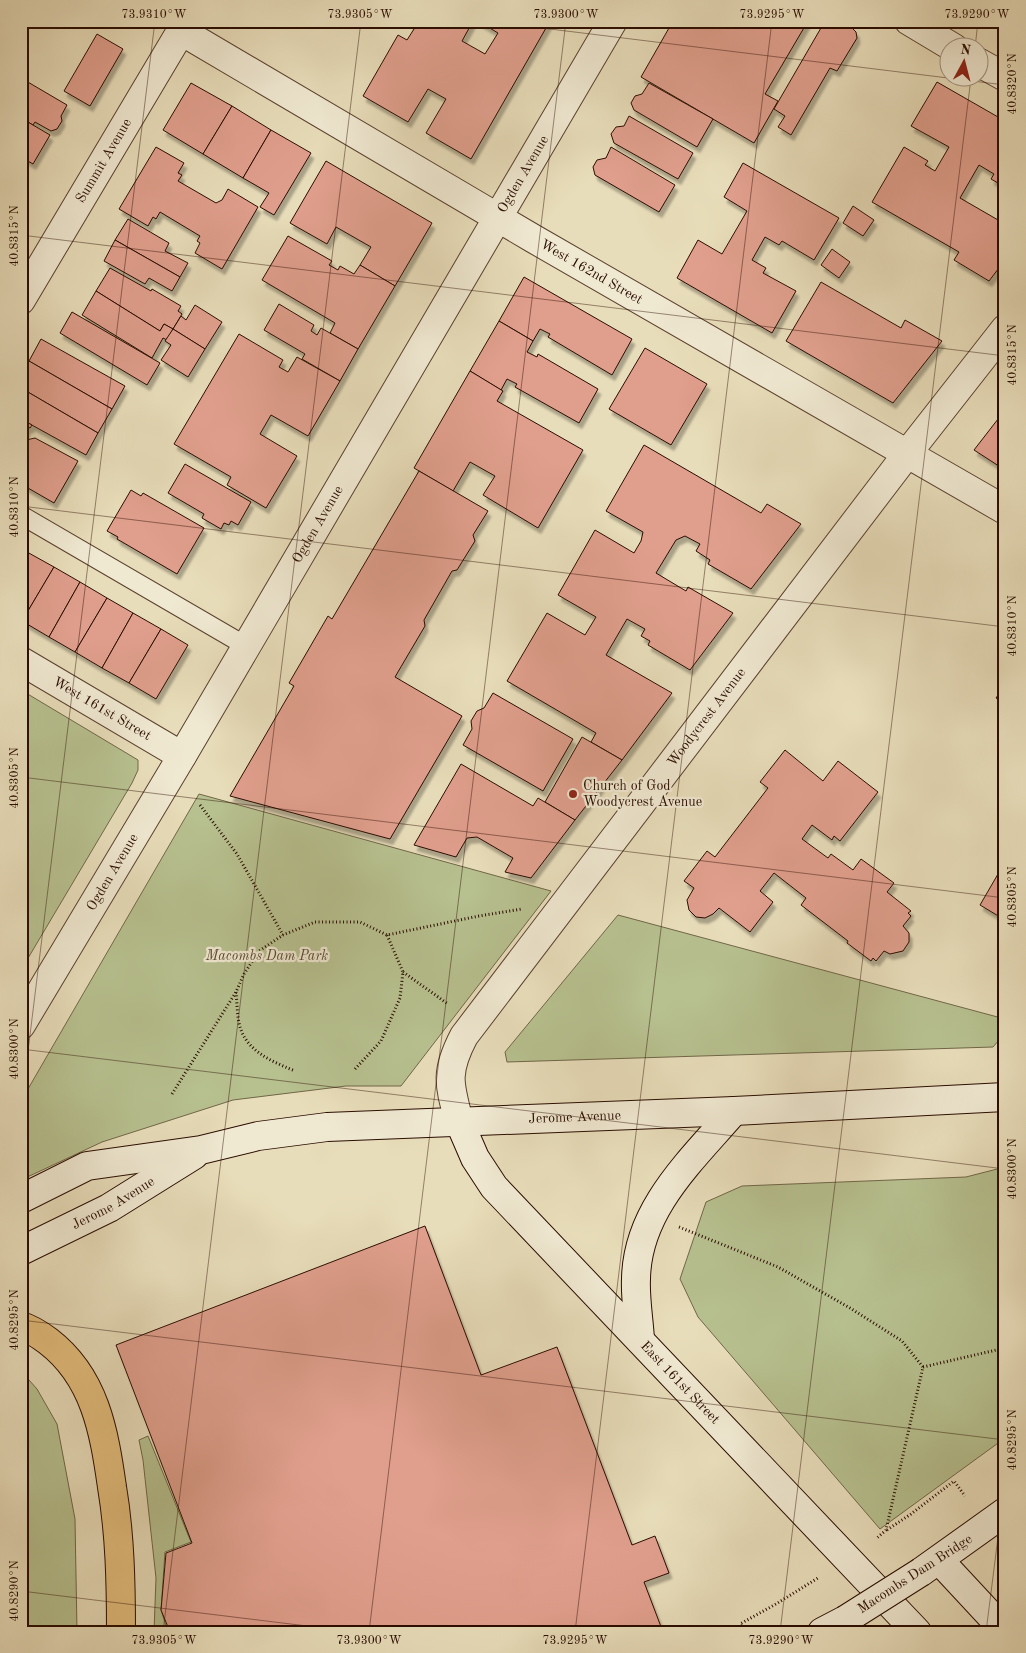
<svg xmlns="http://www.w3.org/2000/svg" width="1026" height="1653" font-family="'Old Standard TT',serif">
<defs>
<filter id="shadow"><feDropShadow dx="3" dy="5.5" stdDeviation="1" flood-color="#0004"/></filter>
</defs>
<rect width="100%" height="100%" fill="#e8ddba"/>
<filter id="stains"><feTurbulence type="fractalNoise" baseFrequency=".004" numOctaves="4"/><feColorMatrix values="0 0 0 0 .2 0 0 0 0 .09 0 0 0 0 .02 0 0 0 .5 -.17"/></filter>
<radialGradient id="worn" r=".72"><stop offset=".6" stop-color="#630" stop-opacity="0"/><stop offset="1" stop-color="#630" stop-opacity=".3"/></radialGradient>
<!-- green -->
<g fill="#b7c08f" stroke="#706648">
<polygon points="21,690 138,760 138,770 132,783 21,970"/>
<polygon points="199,794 551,891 401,1086 346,1086 233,1100 102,1142 21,1180 21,1101"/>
<polygon points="618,915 1005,1019 1005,1033 993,1047 507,1062 505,1052"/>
<polygon points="1005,1167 1005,1438 880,1529 698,1317 680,1279 706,1202 742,1186 966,1177"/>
<polygon points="21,1371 37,1389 57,1424 75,1519 77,1632 21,1632"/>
<polygon points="148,1436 191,1542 165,1552 161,1610 168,1632 154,1632 156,1578 143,1460 139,1440"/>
</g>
<!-- building -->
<g fill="#e09f8d" stroke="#2a0c00" filter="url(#shadow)">
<polygon points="413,21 473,21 462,41 485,54 498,33 478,21 550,21 471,159 426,133 446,99 428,89 408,122 363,96 398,35 407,40 414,29 410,26"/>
<polygon points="673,21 808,21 765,94 778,101 754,143 641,77"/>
<polygon points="825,21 828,21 839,27 850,26 856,32 857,38 837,71 830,68 791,135 778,127 785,116 774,109"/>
<polygon points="97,34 123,49 90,106 64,91"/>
<polygon points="21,78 67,105 61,116 62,121 57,129 51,131 35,122 33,125 21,118"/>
<polygon points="937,82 1005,121 1005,187 991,179 994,174 979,165 960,198 1005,224 1005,260 989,281 954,260 959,252 872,202 904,147 928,161 925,165 935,171 949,147 911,126"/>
<polygon points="191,83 232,106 203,154 163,130"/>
<polygon points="649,83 713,119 697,147 634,110 631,103 635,96 642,94"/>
<polygon points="232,106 271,130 243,178 203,154"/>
<polygon points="629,116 693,153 678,179 614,143 611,134 616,127 624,126"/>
<polygon points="21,118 50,135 33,164 21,157"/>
<polygon points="271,130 311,153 274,215 260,207 269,193 243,178"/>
<polygon points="156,147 184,163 178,173 182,175 178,181 216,203 222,200 228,189 258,207 222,269 195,253 200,243 197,241 200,236 160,212 156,219 153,217 148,226 119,209"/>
<polygon points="611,147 675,185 659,212 595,175 593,167 597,160 606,158"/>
<polygon points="326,161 432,223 395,286 360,265 371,247 336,227 327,244 290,223"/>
<polygon points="743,163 839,218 814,260 782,241 779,245 765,237 752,260 766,268 763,273 796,291 772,333 677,278 698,240 722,254 747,211 724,197"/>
<polygon points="853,206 874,220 863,236 843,223"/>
<polygon points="128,219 169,243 165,251 188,263 180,277 115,240"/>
<polygon points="288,236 332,261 329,265 338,270 340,266 354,274 360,265 395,286 358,349 330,333 335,323 262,280"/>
<polygon points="115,240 180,277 172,291 149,278 145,284 104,261"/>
<polygon points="832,249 850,262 839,278 821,265"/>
<polygon points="110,268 151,291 152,289 181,306 178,311 182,314 173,329 164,324 160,331 96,291"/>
<polygon points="524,277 632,339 612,375 548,337 550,334 540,329 533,341 499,321"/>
<polygon points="821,282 901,328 905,320 942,341 893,403 786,341"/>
<polygon points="96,291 160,331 164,324 173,329 167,340 163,338 152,358 82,315"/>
<polygon points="279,304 314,325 311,331 317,335 321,328 358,349 340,381 302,359 305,354 264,330"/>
<polygon points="195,305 222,322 205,349 173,329 181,316 186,320"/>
<polygon points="72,312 160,363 147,385 60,333"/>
<polygon points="499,321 533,341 527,352 537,357 538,354 598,389 579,423 515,387 517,384 507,379 501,390 470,371"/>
<polygon points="173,329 205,349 188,377 161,360 171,345 165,341"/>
<polygon points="239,334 283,360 279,367 288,372 297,357 340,381 308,436 271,415 260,434 297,456 266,508 227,485 231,477 174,444"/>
<polygon points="41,339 125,386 112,409 29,361"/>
<polygon points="645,348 707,384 671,445 609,409"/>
<polygon points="29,361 112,409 98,433 21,388 21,374"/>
<polygon points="470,371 503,391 497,401 583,450 538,528 483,495 495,476 470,462 453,491 414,468"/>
<polygon points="21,388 98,433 86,455 21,419"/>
<polygon points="1005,410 1005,470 974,450"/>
<polygon points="21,419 32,425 30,428 28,427 25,434 26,440 35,438 78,461 54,503 21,484"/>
<polygon points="644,445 761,513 767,504 801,524 751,589 708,564 710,560 696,551 700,544 685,536 676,540 656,573 686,591 688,587 733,613 690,670 648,645 650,641 641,636 645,629 627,619 606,655 672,693 622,760 591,742 596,733 507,681 547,613 585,635 596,617 558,595 595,530 634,553 641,541 643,532 606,511"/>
<polygon points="185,464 251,502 238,525 231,521 229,525 224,523 221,529 202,518 204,514 168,493"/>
<polygon points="419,471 488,511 473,535 475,541 457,570 452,571 424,620 425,626 395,677 462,716 390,839 230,796 294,686 289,683 328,616 332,619"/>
<polygon points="131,490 141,496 143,493 204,528 177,574 117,539 118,537 107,531"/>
<polygon points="27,552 54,567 22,621 21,561"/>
<polygon points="54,567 80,582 49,637 22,621"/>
<polygon points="80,582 107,598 75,652 49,637"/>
<polygon points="107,598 133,613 102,668 75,652"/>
<polygon points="133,613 161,629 129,683 102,668"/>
<polygon points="161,629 188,645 156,699 129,683"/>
<polygon points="1005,685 1005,703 996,698"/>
<polygon points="493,693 573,739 543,791 463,745 472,729 471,721 477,711 484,708"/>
<polygon points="582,737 622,760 575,820 545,802"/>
<polygon points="785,750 823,781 838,761 878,792 840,841 834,836 832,840 812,825 802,839 828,858 831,854 853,870 861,859 894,883 887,892 911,911 908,913 911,916 903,926 909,933 909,942 903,951 890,954 884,951 876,961 873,958 871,961 847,943 848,941 801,905 806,898 774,873 760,891 773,902 750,932 719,908 713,914 705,918 696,917 689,910 687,900 694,888 684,881 707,851 715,857 768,788 760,782"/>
<polygon points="461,764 533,806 538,798 575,820 531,878 505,872 513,858 477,837 467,838 456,857 414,845"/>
<polygon points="1005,862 1005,920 980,905"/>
<polygon points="425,1226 481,1375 557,1347 632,1545 655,1536 669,1573 644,1582 663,1632 170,1632 161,1610 166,1553 192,1543 116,1345"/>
</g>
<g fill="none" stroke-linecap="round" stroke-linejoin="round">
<defs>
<polyline id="service" points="21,515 246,646"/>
<g id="minor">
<polyline points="909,21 954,48"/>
<path id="s1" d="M181,31L534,239L1005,510"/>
<polyline points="978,62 1005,77"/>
<path id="s2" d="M21,300L181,31L188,21"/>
<path id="s3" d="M21,661L182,756"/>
<path id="s4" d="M459,1121C449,1084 445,1072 464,1036L907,454L1005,329"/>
</g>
<g id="tertiary">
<path id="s5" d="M21,1025L182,756L613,21"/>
</g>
<g id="secondary">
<path id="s6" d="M459,1121L475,1158L494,1187L917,1632"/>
<path id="s7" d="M21,1199L87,1166L201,1150L258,1136L327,1127L734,1111L1005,1097"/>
<path id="s8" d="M21,1251L109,1208L194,1155"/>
<path d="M640,1340C639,1320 635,1299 636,1279C637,1209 692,1160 734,1111"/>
<polyline points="939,1560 1005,1631"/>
<polyline points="921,1572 1005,1512"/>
<polyline points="822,1632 845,1620"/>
</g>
<path id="primary" d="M21,1326C31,1329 40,1335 48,1341C95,1377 104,1431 112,1487C120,1535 121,1583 121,1632"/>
</defs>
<!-- service casing -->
<use href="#service" stroke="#5a402e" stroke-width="20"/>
<!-- minor casing -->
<use href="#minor" stroke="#5a402e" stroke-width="30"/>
<!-- tertiary casing -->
<use href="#tertiary" stroke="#5a402e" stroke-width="30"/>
<!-- secondary casing -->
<use href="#secondary" stroke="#2a0c00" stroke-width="30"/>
<!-- primary casing -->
<use href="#primary" stroke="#2a0c00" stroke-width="30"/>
<!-- path -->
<g stroke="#2a0c00" stroke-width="3" stroke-dasharray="1 2.5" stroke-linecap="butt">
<polyline points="200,805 237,854 283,935"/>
<polyline points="403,972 448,1004"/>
<path d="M236,992C237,1002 237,1013 239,1023C245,1051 271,1061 295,1071"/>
<polyline points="355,1069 381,1041 400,998 403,972 387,935"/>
<polyline points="172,1094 236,992 244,974 259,951 283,935 315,922 360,922 387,935 479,916 522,909"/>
<polyline points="679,1227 778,1267 850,1308 902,1341 923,1367 886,1530 877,1538"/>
<polyline points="923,1367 1005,1348"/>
<polyline points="887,1530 911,1514 954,1481 965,1496"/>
<polyline points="744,1632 740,1624 776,1604 818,1578"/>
</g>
<!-- service -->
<use href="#service" stroke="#f0e9d2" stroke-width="18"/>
<!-- minor -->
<use href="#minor" stroke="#f0e9d2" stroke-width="28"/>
<!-- tertiary -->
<use href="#tertiary" stroke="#f0e9d2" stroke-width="28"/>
<!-- secondary -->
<use href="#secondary" stroke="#f0e9d2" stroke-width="28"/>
<!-- primary -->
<use href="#primary" stroke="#e4be7d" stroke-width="28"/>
<defs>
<polyline id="secondary-bridge" points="845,1620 921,1572"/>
</defs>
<!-- secondary-bridge casing -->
<use href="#secondary-bridge" stroke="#2a0c00" stroke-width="30" stroke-linecap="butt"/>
<!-- secondary-bridge -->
<use href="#secondary-bridge" stroke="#f0e9d2" stroke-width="28"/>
</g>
<!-- ticks -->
<path fill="none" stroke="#2a0c00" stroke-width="1" stroke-opacity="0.45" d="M485,21L1005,85M975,48L978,21M21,235L1005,356M21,506L1005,627M21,777L1005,898M21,1049L1005,1169M21,1108L155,21M21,1320L1005,1440M21,1591L356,1632M163,1632L361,21M369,1632L566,21M575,1632L772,21M780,1632L971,78M986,1632L1005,1482"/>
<!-- markers -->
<circle fill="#8f2418" stroke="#f0e9d2" stroke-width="2" cx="573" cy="794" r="5"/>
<g text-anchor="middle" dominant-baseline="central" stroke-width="4.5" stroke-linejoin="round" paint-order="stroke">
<!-- street labels -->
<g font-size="14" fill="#2a0c00" stroke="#f0e9d2">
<text stroke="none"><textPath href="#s2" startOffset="162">Summit Avenue</textPath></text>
<text stroke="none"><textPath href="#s5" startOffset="988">Ogden Avenue</textPath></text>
<text stroke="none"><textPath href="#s1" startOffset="476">West 162nd Street</textPath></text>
<text stroke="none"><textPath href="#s5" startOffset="582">Ogden Avenue</textPath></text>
<text stroke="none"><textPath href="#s3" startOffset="94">West 161st Street</textPath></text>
<text stroke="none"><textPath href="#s4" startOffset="489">Woodycrest Avenue</textPath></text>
<text stroke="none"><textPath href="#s5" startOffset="178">Ogden Avenue</textPath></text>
<text stroke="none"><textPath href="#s7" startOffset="565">Jerome Avenue</textPath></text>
<text stroke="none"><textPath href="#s8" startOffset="104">Jerome Avenue</textPath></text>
<text stroke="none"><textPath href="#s6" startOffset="345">East 161st Street</textPath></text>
<text transform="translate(915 1574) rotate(-33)">Macombs Dam Bridge</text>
</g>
<!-- poi labels -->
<g font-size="14" fill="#2a0c00" stroke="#f0e9d2" text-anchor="start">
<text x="583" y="786">Church of God<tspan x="583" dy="16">Woodycrest Avenue</tspan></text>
</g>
<!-- park labels -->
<g font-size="14" font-style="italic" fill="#5b4b32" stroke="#f0e9d2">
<text x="267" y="956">Macombs Dam Park</text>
</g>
</g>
<!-- margin -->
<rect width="1026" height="1653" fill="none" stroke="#e8ddba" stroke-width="55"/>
<!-- north arrow -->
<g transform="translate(964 62) rotate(7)"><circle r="24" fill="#f0e9d2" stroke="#a1917e"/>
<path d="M0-4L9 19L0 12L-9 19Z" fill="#8f2418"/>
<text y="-8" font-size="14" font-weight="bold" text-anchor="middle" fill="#2a0c00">N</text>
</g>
<rect x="28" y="28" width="970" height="1598" fill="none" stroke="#2a0c00" stroke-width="2"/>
<g font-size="12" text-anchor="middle" fill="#2a0c00">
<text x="154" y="18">73.9310°W</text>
<text x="360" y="18">73.9305°W</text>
<text x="566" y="18">73.9300°W</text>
<text x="772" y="18">73.9295°W</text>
<text x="977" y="18">73.9290°W</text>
<text transform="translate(1012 84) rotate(-90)" y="4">40.8320°N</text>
<text transform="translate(14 236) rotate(-90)" y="4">40.8315°N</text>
<text transform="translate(1012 355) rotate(-90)" y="4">40.8315°N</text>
<text transform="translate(14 507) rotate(-90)" y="4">40.8310°N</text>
<text transform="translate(1012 626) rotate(-90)" y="4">40.8310°N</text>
<text transform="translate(14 778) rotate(-90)" y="4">40.8305°N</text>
<text transform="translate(1012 897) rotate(-90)" y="4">40.8305°N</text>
<text transform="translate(14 1049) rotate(-90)" y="4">40.8300°N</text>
<text transform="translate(1012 1169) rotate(-90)" y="4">40.8300°N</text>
<text transform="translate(14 1320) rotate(-90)" y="4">40.8295°N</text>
<text transform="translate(1012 1440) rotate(-90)" y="4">40.8295°N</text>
<text transform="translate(14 1591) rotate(-90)" y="4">40.8290°N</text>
<text x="164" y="1644">73.9305°W</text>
<text x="369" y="1644">73.9300°W</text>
<text x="575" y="1644">73.9295°W</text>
<text x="781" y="1644">73.9290°W</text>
</g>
<rect width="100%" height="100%" filter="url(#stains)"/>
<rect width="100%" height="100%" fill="url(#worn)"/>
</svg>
